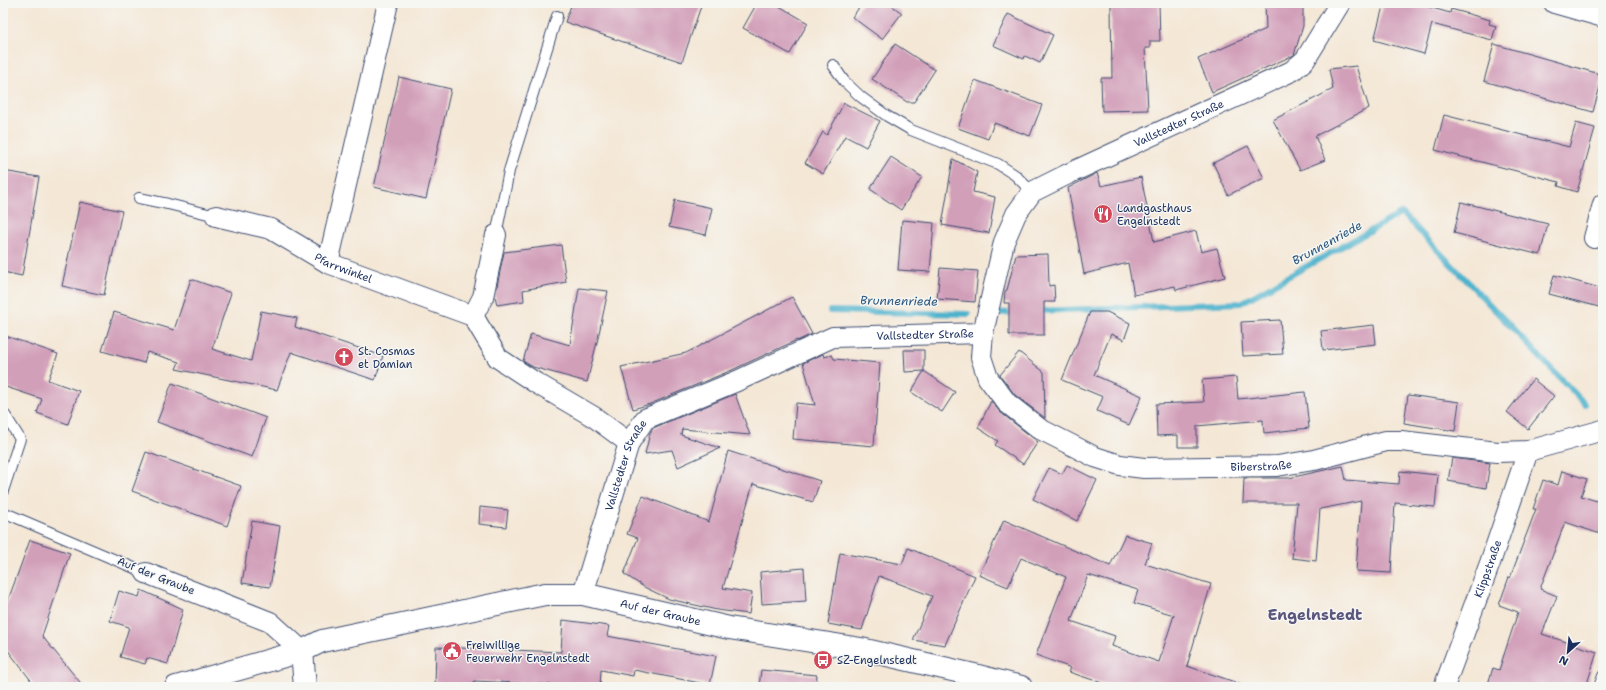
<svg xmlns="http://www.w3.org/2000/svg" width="1606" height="690" font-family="'Shantell Sans',sans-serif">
<rect width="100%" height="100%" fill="#f6f6f2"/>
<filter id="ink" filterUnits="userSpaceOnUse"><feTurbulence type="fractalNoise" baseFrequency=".025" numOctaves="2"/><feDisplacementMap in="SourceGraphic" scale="8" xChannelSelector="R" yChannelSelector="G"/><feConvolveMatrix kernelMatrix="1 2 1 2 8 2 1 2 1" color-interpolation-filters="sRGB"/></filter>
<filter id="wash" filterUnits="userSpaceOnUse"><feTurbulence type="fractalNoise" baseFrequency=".012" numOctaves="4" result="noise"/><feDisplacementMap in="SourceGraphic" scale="16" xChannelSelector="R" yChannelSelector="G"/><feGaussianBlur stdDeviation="0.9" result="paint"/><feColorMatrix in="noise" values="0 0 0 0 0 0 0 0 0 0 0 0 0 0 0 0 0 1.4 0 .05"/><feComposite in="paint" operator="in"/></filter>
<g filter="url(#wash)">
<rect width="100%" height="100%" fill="#f4e7d5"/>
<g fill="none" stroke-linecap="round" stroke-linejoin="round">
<!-- stream -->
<g stroke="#4eb3cd" stroke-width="6">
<polyline points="830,311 968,314"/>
<polyline points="1037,311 1241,303 1402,213 1585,404"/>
<polyline points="1001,313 1016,312"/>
</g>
</g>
<g id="blocks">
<!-- building -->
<g fill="#d29fb9" fill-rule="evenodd">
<polygon points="572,3 702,3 682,62 565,22"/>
<polygon points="757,3 774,3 808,23 790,54 743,28"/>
<polygon points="863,3 888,3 902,13 882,39 852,17"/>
<polygon points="1159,3 1160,41 1150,41 1150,48 1145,48 1148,110 1102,111 1101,78 1112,78 1111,5"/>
<polygon points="1265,3 1303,3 1303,26 1294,55 1212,92 1198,59 1266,29"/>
<polygon points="1384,3 1415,3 1450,13 1451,9 1490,20 1489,24 1496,26 1492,40 1432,24 1424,54 1374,40"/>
<polygon points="1008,14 1053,35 1040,63 1025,56 1024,59 993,45"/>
<polygon points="895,44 935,70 914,102 907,102 872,79"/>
<polygon points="1494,44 1603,75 1593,112 1484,81"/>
<polygon points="1356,66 1369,108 1315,136 1325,160 1300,170 1273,120 1333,89 1329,69"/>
<polygon points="399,77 451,89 426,199 374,187"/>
<polygon points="975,80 1042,105 1030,136 994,123 988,139 958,128"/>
<polygon points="844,103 880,121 866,147 845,136 823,174 805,163 823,132 827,135"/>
<polygon points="1444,115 1569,147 1576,123 1595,128 1577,192 1558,186 1559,182 1435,150"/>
<polygon points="1248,146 1264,178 1228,195 1213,163"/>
<polygon points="891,157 922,177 901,210 870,189"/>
<polygon points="953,159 977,172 973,192 995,197 989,233 942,225"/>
<polygon points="3,171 39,177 22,276 3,272"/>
<polygon points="1097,173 1101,186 1141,177 1154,242 1196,231 1201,252 1217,248 1225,277 1176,290 1175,286 1134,295 1128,263 1084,274 1068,188"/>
<polygon points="675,200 712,208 706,235 669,227"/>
<polygon points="80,202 122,211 104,295 62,286"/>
<polygon points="1461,202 1548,224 1540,255 1454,233"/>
<polygon points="902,220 934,223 930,272 898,270"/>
<polygon points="561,245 566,282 523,290 524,301 497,305 495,296 504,252"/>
<polygon points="1048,254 1049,286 1054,285 1055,302 1044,302 1044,335 1009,335 1009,303 1004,303 1005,291 1007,290 1016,255"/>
<polygon points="940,268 978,271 975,302 937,299"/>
<polygon points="1554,275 1603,289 1603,308 1549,294"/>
<polygon points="191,279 231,293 212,349 251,361 261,311 297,318 295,327 383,356 375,380 291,352 277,390 176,369 179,362 147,352 144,363 102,351 114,312 174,330"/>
<polygon points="579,288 608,291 598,338 587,382 533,367 523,361 531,334 570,345"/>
<polygon points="792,297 812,334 797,341 797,340 732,370 650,404 633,409 621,367 686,353"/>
<polygon points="1090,312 1107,312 1130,323 1124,340 1111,334 1094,375 1142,396 1129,425 1097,411 1103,397 1062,380"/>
<polygon points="1280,320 1283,354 1243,356 1241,322"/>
<polygon points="1374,325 1376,344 1323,350 1321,331"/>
<polygon points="3,335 58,354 48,380 79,391 68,424 37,413 42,399 3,386"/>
<polygon points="904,350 924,350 924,371 905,372"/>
<polygon points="1019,352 1044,372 1045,418 1015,395 1000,375"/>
<polygon points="823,354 824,357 832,355 834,359 880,363 874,446 793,439 796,403 815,405 803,363"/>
<polygon points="924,371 955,392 942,412 911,392"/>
<polygon points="1236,377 1238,399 1305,392 1309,428 1264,433 1263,420 1197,426 1197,447 1178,447 1178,435 1157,436 1156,404 1204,402 1202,380"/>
<polygon points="1533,379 1554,396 1528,429 1507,412"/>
<polygon points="172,383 266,418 252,457 157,422"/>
<polygon points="735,394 750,435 682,429 681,435 720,448 678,467 672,450 645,454 650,433 653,428"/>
<polygon points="1408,395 1459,402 1455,431 1404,423"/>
<polygon points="991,401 1000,412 1038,442 1023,464 995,445 998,441 978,428"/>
<polygon points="728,451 820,481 813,502 753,484 723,588 752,593 749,614 717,610 669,599 644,587 624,574 638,538 627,534 643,496 709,522"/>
<polygon points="146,452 241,486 227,526 132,491"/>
<polygon points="1452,458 1490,463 1486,488 1448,481"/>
<polygon points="1067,465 1097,480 1077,521 1033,499 1049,468 1062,474"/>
<polygon points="1343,466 1346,480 1399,484 1400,471 1438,475 1435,507 1395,503 1391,573 1356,571 1361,501 1320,509 1316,561 1292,558 1297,503 1243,503 1244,478 1289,478"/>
<polygon points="1562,471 1587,479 1581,496 1603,503 1603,535 1565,522 1540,589 1557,596 1542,634 1597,652 1586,687 1487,687 1493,668 1499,670 1518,612 1499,605 1509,577 1510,578 1536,509 1533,509 1543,480 1558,485"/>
<polygon points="480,507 508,510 506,527 479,524"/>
<path d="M1004,520L1110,566L1125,535L1152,543L1145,564L1211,584L1187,666L1241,684V687H1114L1069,672L1071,668L1036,655L1066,577L1021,558L1008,587L979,575ZM1088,575L1138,590L1134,603L1174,615L1159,662L1112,646L1115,636L1071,621Z"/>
<polygon points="252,521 280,526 270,587 242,583"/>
<polygon points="30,540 70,553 42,636 84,687 36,687 3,644 3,614"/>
<polygon points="908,548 975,576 945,645 913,640 932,596 879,576 862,630 828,624 840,553 902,564"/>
<polygon points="804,568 806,601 762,604 760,572"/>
<polygon points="141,590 183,609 168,664 147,658 145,664 120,657 129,627 110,621 119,591 139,597"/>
<polygon points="563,620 609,626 607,636 716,656 710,685 634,670 633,676 601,670 600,687 559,687 559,685 474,681 474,687 435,687 436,647 561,652"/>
<polygon points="761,670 817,675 816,687 759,687"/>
</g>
</g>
</g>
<g filter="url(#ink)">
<use href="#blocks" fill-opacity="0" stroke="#3c4b70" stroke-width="1"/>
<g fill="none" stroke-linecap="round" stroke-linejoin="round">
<defs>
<g id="service">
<polyline points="833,65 844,81 861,97 887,116 911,130 998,164 1015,175 1032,192"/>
<polyline points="139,198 168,204 216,216"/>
<polyline points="496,235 509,171 557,16"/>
<polyline points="3,491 20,439 5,415"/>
<polyline points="3,512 146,573"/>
<polyline points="1599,687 1603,676"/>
</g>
<g id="minor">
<polyline points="1554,3 1603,17"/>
<path id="s1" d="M216,216L271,229L328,263L473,316L498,358L536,383L594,417L629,443"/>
<polyline points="1594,238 1603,204"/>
<polyline points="328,263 388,3"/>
<polyline points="473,316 483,297 496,235"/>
<path id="s2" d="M983,333L981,357L988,378L1007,403L1040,429L1095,457L1120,465L1144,468L1277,466L1314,460L1386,441H1401L1497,452L1528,451L1603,430"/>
<polyline points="146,573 270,622 302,651"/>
<path id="s3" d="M583,594L629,443L645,419L737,381L833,337L983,333L1004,242L1016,214L1032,192L1068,174L1292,71L1305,60L1340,3"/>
<path id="s4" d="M1444,687L1490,563L1528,451"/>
</g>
<g id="tertiary">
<polyline points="302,651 305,687"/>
<path id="s5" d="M176,687L302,651L322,641L545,594H583L729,628L861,649L974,675L1021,687"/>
</g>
</defs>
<!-- service casing -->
<use href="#service" stroke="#3c4b70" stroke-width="12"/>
<!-- minor casing -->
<use href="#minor" stroke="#3c4b70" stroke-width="22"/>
<!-- tertiary casing -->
<use href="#tertiary" stroke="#3c4b70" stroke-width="24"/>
<!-- service -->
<use href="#service" stroke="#fff" stroke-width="10"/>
<!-- minor -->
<use href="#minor" stroke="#fff" stroke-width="20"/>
<!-- tertiary -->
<use href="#tertiary" stroke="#fff" stroke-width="22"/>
</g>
</g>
<!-- icons -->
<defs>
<symbol id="restaurant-disc" viewBox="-11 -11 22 22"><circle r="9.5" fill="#d1495b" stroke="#f6f6f2"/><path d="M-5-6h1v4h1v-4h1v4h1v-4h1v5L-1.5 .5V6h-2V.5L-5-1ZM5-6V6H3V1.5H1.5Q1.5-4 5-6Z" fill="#fff"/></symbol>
<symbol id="church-disc" viewBox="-11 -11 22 22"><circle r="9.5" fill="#d1495b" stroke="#f6f6f2"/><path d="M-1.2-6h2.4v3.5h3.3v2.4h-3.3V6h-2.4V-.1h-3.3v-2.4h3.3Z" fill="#fff"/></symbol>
<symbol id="civic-disc" viewBox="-11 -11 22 22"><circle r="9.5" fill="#d1495b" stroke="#f6f6f2"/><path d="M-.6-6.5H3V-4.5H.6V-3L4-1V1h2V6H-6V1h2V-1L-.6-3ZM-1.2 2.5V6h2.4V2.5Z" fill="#fff"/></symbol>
<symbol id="bus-disc" viewBox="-11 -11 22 22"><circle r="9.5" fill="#d1495b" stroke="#f6f6f2"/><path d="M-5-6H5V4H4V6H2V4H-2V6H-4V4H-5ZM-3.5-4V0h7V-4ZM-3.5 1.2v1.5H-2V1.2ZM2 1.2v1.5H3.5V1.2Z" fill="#fff"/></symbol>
</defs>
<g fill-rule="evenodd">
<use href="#restaurant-disc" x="1092" y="203" width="22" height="22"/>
<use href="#church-disc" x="333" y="346" width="22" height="22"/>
<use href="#civic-disc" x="441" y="640" width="22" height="22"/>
<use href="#bus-disc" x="812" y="649" width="22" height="22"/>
</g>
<g text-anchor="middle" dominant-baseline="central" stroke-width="3" stroke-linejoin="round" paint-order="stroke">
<!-- street labels -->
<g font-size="11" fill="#1b2f5e" stroke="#f6f6f2">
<text stroke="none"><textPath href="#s3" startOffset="855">Vallstedter Straße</textPath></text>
<text stroke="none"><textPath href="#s1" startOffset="139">Pfarrwinkel</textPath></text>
<text stroke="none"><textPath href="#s3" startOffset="484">Vallstedter Straße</textPath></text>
<text stroke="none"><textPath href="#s2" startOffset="349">Biberstraße</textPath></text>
<text stroke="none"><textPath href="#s3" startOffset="136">Vallstedter Straße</textPath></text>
<text stroke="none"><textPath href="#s4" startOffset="126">Klippstraße</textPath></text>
<text transform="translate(156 576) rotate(22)">Auf der Graube</text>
<text stroke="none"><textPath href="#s5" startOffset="499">Auf der Graube</textPath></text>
</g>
<!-- poi labels -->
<g font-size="11" fill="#1b2f5e" stroke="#f6f6f2" text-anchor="start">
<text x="1117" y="208">Landgasthaus<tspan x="1117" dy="13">Engelnstedt</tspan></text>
<text x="358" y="351">St. Cosmas<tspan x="358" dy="13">et Damian</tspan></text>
<text x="466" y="645">Freiwillige<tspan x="466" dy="13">Feuerwehr Engelnstedt</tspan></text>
<text x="837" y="660">SZ-Engelnstedt</text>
</g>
<!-- water labels -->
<g font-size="12" font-style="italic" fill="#2a577f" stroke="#f6f6f2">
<text transform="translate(1327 243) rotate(-29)">Brunnenriede</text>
<text transform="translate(899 301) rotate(1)">Brunnenriede</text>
</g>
<!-- district labels -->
<g font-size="15" font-weight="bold" fill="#5b567e" stroke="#f6f6f2">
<text x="1315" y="615">Engelnstedt</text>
</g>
</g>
<!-- margin -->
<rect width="1606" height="690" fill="none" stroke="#f6f6f2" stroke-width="16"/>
<!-- north arrow -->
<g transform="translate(1568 652) rotate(207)" stroke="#f6f6f2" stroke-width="3" paint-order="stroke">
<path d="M0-3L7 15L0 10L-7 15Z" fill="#1b2f5e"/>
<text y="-6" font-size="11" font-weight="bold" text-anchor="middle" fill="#1b2f5e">N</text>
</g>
</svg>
